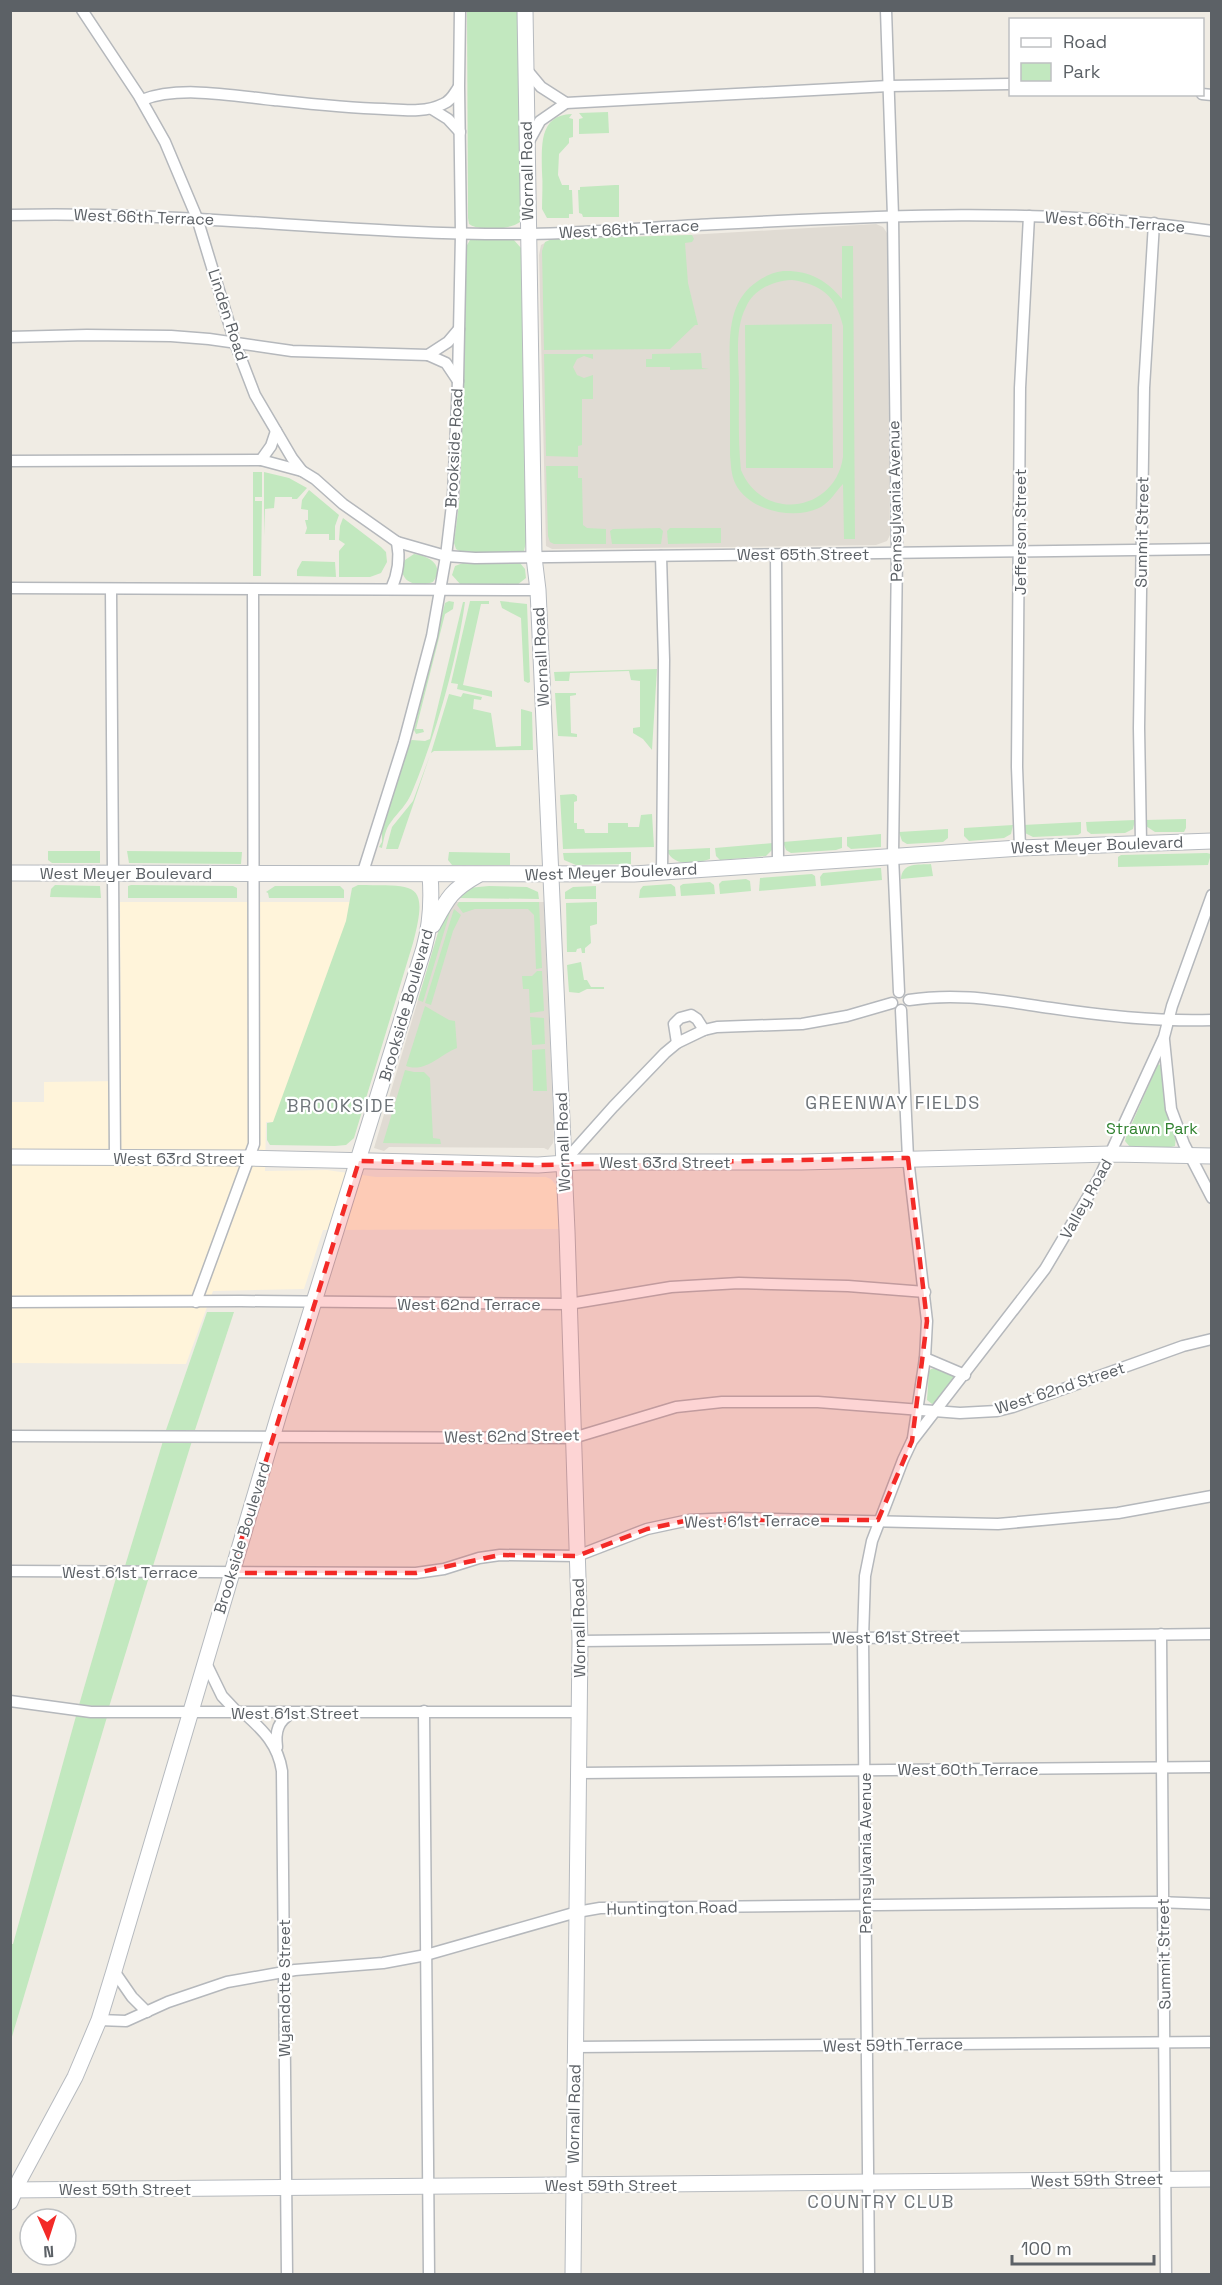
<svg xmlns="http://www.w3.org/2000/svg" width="1222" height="2285" font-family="'Space Grotesk',sans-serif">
<rect width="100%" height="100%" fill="#f0ece4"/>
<!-- commercial -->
<polygon fill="#fff4da" points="120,902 355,902 276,1122 266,1122 265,1171 327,1170 376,1177 546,1177 551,1179 556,1185 559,1229 323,1230 304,1289 213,1291 186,1364 11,1363 11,1102 44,1102 44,1082 121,1081"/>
<!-- education -->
<g fill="#e0dbd3">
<polygon points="876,224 883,227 887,233 890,535 887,541 876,545 552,549 546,546 539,255 541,245 552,239 636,238"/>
<polygon points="453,902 544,902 554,1137 553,1143 548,1150 544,1148 389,1147 384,1151 374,1148 443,916"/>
</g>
<!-- green -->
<g fill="#c2e8bf" fill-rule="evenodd">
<path d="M467,11H518L521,217L520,222C509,230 481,232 469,224L468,218Z"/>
<polygon points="608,112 609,133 579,134 579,119 583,118 579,113"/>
<path d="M572,114L569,118L573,119V137L569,138V143L559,154L558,175L562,185H569V190H572L573,214H569V218H547L542,209C542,197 543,184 542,172C542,147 538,115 572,114Z"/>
<polygon points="615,185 619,185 619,217 583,217 582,214 579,213 578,190 580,190 580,187"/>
<polygon points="690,235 692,235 694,239 692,242 685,243 688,283 698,325 695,325 670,349 544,350 542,251 545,242 552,239"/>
<polygon points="475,239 513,239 521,248 526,542 524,551 518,553 461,552 456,549 454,543 460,496 466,247 470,240"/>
<path d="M842,246H853L855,539H844L843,484C836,491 831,501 821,507C795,521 748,511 735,483C731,474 731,465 730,455C730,431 730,406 730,382C730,346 724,303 758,281C765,276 774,272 783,271C808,270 827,280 842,299ZM792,280C821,284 836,296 843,326V457C835,513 762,522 741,470C738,442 739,414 739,386C739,361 734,330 746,307C754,289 773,281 792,280Z"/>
<polygon points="832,324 833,468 746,468 745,325"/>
<polygon points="701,353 702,368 709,369 670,370 670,367 646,367 646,359 652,359 652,354"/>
<polygon points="544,354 593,354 593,359 584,356 577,359 573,367 577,375 584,378 593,375 593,399 582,399 582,445 578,446 578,457 546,456"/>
<polygon points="546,466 578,466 578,478 582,478 583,525 587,528 606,529 606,544 554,544 550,542 548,536"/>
<polygon points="253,472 262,472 262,497 255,497 255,501 262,501 261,576 253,576"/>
<polygon points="264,472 289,478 307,488 297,499 292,499 292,497 275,497 274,508 265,509 264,536"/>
<polygon points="309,490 339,515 335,526 335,540 329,540 329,534 305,534 307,528 305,520 308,520 308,510 301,509 302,500"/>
<polygon points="343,518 381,547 386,552 387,562 381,573 370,577 339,577 339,551 345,544 339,540 340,526"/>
<polygon points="660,528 663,531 661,544 612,544 610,531 613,529"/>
<polygon points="670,528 721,528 721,543 668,544 667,531"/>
<path d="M414,554C430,556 445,566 433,582C415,589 395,580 405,560Z"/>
<polygon points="302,561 335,562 336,577 297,576 297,570"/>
<polygon points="463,563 520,563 525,569 526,578 517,585 461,585 452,575 455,566"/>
<polygon points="449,601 454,602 453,609 445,614 416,729 423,729 424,732 416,734 414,730 445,603"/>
<polygon points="470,601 489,601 489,604 481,604 463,685 492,691 492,697 457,689 458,684 451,683"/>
<polygon points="500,601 527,604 530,682 528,683 524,681 521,618 502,608"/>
<path d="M463,602H465C457,661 435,737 412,792C407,805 398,812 391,822C385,829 384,839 382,848L379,847L382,842V823L410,741L412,740L425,741L430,739Z"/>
<polygon points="657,669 652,750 643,739 633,733 633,728 640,727 640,681 631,680 629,671 570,673 569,681 555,681 554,672"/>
<polygon points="463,693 482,697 481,700 474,699 473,709 491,713 496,747 521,746 521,709 532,712 533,750 434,751 431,753 449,694 461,697"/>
<polygon points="555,693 576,693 576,695 570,696 571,733 577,734 577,737 558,736"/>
<polygon points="430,755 398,849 386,849 392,827 413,801"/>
<polygon points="574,794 577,796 577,801 574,802 574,823 577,823 577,829 584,829 585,833 608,833 608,823 628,823 628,827 639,827 641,815 652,814 654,847 563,849 560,795"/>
<polygon points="1186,819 1186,828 1184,832 1155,832 1146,826 1145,820"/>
<polygon points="1135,820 1133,829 1125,833 1091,834 1087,831 1086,822"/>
<polygon points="1081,822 1081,833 1078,835 1033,837 1025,833 1023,825"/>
<polygon points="1013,825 1011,834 1004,838 969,841 964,836 964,828"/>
<polygon points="948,829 948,838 943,842 907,844 902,841 899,832"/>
<polygon points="881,834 881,847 851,849 847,846 847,837"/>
<polygon points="842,837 842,848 836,850 791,853 786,850 783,842"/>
<polygon points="773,843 772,850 766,856 720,860 716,856 715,848"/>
<path d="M710,848V859C696,864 672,867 667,850Z"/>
<polygon points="48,851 100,851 100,863 52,863 48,860"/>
<polygon points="127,851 242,852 241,864 129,863"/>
<polygon points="449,852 510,853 510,865 452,865 448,860"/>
<polygon points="631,852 631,864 576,865 564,860 563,853"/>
<polygon points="1207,853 1211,854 1208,865 1118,867 1118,857 1121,855"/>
<path d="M931,864L933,876L901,879C902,862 918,865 931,864Z"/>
<polygon points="879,868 881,868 882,880 821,886 820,877 823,873"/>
<polygon points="812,874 815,876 816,886 759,891 760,878"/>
<polygon points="746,879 750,881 751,891 720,894 719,884 722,881"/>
<polygon points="710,882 714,885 715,894 681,896 680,886 683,884"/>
<polygon points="671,884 675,887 676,896 639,898 640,890 643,886"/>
<polygon points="55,885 100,886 101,898 50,897 51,889"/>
<polygon points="131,885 233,886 237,888 237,898 128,898 128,886"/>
<path d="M358,885C414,886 430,879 413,943L354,1138L346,1145L335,1146L270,1145L267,1140V1123L273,1122L346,921L352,888Z"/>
<polygon points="275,886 340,886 344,890 344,898 269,898 268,893 266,892"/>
<polygon points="489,886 527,887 538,892 539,899 457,898 468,888"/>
<polygon points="596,886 596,899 565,899 565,892 573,887"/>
<polygon points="453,902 423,1002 418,1000 443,916"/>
<polygon points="459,902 539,902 542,968 536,969 534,915 528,909 475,909 463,913 457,905"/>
<polygon points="597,902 597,924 590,926 591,943 585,948 585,953 582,953 581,948 577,949 576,952 567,952 566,903"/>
<polygon points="454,909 461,915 453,931 431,1005 425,1003"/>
<polygon points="581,962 584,980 587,980 591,987 604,987 604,989 587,989 579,993 569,992 567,965"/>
<polygon points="537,971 542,971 544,1011 530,1013 529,989 523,989 522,976 532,976"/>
<path d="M425,1006L449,1020L455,1021L457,1048C439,1055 426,1073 406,1066Z"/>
<polygon points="530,1017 544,1018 545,1044 532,1045"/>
<polygon points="545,1049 547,1091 533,1091 532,1050"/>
<polygon points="1158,1064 1162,1066 1166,1105 1176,1136 1175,1146 1167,1148 1130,1147 1125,1141 1126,1137"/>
<polygon points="405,1070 414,1072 424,1072 430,1078 433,1138 440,1139 441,1144 383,1143"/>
<polygon points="207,1312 234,1312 195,1430 166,1430"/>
<polygon points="938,1368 953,1376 954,1379 936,1403 932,1404 927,1400 929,1371 931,1369"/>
<polygon points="163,1441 192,1441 153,1566 125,1566"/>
<polygon points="149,1577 109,1707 79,1705 116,1578"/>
<polygon points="76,1716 107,1717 11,2040 11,1944 13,1944"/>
</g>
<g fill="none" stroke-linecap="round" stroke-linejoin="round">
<defs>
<g id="street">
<polyline points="82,10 139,96 165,142 197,218 235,343 255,395 292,458 302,471 315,479 343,504 397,542 446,556 475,558 1212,549"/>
<polyline points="886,10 893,216 897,553 893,856 899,992"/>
<polyline points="526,69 541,87 566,103 889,86 1010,84"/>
<polyline points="1202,94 1212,95"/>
<path d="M142,100C179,85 235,96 274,100C311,104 347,108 384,109C404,110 425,113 443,104C451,101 454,94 458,88"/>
<polyline points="432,109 448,119 460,132"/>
<polyline points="529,141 540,121 566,103"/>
<path d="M10,215C184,210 356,236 530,234C586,233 642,228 699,225C869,216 1042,206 1212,231"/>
<polyline points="10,337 87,335 171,336 209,339 292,351 428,355 448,342 459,329"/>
<polyline points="428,355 446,363 458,381"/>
<polyline points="261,460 271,446 276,431"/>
<polyline points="10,461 261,460 302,471"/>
<polyline points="776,555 778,864"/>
<polyline points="661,556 664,660 662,872"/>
<polyline points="10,588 538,590"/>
<polyline points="111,589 115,1157"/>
<path d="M391,589C398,574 400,557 397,542"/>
<polyline points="1141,842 1139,728 1144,388 1154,223"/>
<polyline points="1020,848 1017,767 1020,388 1029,216"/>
<polyline points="362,875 404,742 432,636 446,556 453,496 458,381 461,234 459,86 460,10"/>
<path d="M909,1000C960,992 1001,1001 1051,1008C1104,1016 1158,1022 1212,1020"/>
<polyline points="901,1010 908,1158 927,1321 925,1358 913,1438"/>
<polyline points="1164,1040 1171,1109 1184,1144 1212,1198"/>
<polyline points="677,1043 674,1024 680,1018 691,1015 697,1019 704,1030"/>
<polyline points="563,1163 613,1107 665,1053 677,1043 704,1030 717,1027 802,1024 847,1016 892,1003"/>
<polyline points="10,1302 241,1301 569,1304 671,1287 739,1283 848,1286 925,1292"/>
<polyline points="196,1302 254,1144 253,590"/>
<polyline points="925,1358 965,1375"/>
<polyline points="10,1436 573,1438 676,1407 722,1402 818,1402 960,1413 997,1411 1013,1407 1183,1346 1212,1339"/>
<polyline points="10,1571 416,1573 444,1569 479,1558 500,1555 577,1556 647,1529 689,1520 734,1518 998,1524 1118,1513 1212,1496"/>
<polyline points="1161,1634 1166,2274"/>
<polyline points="580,1641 1212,1634"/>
<polyline points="205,1661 222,1696 238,1713"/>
<polyline points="10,1701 91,1712 580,1712"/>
<polyline points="424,1711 429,2274"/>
<path d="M245,1714C264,1731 278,1745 282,1771L287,2274"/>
<path d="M277,1747C275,1731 278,1721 292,1713"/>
<polyline points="580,1773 1212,1767"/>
<polyline points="114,1971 132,1997 147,2012"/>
<polyline points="99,2020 126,2021 168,2002 227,1982 295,1970 383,1963 426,1955 577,1912 600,1908 1156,1902 1212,1904"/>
<polyline points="574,2047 1212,2042"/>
<polyline points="869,2274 863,1638 865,1576 872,1541 903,1460 912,1441 1045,1269 1099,1178 1164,1037 1172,1006 1212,895"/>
</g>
<g id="secondary">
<polyline points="525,10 534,557 538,590 567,1231 580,1641 573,2274"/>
<polyline points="10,873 634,874 1020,848 1212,841"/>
<path d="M433,925C447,899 451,890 478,875"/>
<polyline points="10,1157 248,1158 538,1165 580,1162 801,1162 1111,1154 1212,1156"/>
<polyline points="10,2190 1212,2179"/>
<path d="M10,2202L20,2179L75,2077L99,2020L114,1971L279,1414L424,948C431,923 432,900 430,875"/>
</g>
</defs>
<!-- street casing -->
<use href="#street" stroke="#b5b8bc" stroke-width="13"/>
<!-- secondary casing -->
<use href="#secondary" stroke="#b6babf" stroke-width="17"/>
<!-- street -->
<use href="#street" stroke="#fff" stroke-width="10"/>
<!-- secondary -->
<use href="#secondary" stroke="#fff" stroke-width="15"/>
</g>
<!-- marked area -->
<path fill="#f32a27" fill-opacity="0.2" stroke="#f32a27" stroke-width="4.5" stroke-dasharray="12 8" stroke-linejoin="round" d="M908,1158L927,1321L912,1441L878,1520H689L647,1529L577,1556L500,1555L416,1573H231L359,1161L538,1165Z"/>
<g text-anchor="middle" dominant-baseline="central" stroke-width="4.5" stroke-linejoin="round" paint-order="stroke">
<!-- street labels -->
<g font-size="16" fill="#5c6166" stroke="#fff">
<text transform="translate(527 171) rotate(-91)">Wornall Road</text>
<text transform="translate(144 217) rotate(2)">West 66th Terrace</text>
<text transform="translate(1115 222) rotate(4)">West 66th Terrace</text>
<text transform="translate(629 229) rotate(-3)">West 66th Terrace</text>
<text transform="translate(228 315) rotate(72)">Linden Road</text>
<text transform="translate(454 448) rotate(-87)">Brookside Road</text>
<text transform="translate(895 501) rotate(-91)">Pennsylvania Avenue</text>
<text transform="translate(1020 532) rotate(-90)">Jefferson Street</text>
<text transform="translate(1142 532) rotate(-89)">Summit Street</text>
<text x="803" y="554">West 65th Street</text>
<text transform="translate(541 657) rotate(-93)">Wornall Road</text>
<text transform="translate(1097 845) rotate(-2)">West Meyer Boulevard</text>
<text transform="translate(611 872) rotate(-2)">West Meyer Boulevard</text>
<text x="126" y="873">West Meyer Boulevard</text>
<text transform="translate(406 1005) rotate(-74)">Brookside Boulevard</text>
<text transform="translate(563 1142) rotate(-92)">Wornall Road</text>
<text x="179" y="1158">West 63rd Street</text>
<text x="665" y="1162">West 63rd Street</text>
<text transform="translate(1086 1199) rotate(-61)">Valley Road</text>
<text x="469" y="1304">West 62nd Terrace</text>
<text transform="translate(1060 1388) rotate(-18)">West 62nd Street</text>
<text transform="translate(512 1436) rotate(-1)">West 62nd Street</text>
<text transform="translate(752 1521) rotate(-1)">West 61st Terrace</text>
<text transform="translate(242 1538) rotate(-73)">Brookside Boulevard</text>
<text x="130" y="1572">West 61st Terrace</text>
<text transform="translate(579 1628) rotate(-91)">Wornall Road</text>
<text transform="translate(896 1637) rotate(-1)">West 61st Street</text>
<text x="295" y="1713">West 61st Street</text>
<text x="968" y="1769">West 60th Terrace</text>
<text transform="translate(865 1853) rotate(-90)">Pennsylvania Avenue</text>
<text transform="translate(672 1908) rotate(-1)">Huntington Road</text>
<text transform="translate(1164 1954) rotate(-91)">Summit Street</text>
<text transform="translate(284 1988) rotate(-90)">Wyandotte Street</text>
<text transform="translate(893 2045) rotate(-1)">West 59th Terrace</text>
<text transform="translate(574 2114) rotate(-89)">Wornall Road</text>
<text transform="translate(1097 2180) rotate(-1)">West 59th Street</text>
<text x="611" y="2185">West 59th Street</text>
<text x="125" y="2189">West 59th Street</text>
</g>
<!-- park labels -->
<g font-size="16" fill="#30822f" stroke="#fff">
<text x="1152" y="1128">Strawn Park</text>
</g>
<!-- neighbourhood labels -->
<g font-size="18" letter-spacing="1.5" fill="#6d7378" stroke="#fff">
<text x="893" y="1102">GREENWAY FIELDS</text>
<text x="341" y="1105">BROOKSIDE</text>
<text x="881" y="2201">COUNTRY CLUB</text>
</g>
</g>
<!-- border -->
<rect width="1222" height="2285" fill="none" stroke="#5c6166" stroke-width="24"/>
<!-- legend -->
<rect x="1009" y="18" width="195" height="78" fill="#ffffff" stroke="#bec0c2" stroke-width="1.5"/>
<rect x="1021" y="38" width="30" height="9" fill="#ffffff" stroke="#bec0c2" stroke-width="1.5"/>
<text x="1063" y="48" font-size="18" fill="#5c6166">Road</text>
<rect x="1021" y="63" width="30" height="18" fill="#c2e8bf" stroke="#bec0c2" stroke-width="1.5"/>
<text x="1063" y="78" font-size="18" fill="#5c6166">Park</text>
<!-- north arrow -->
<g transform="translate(48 2237) rotate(177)"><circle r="28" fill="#ffffff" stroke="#bec0c2" stroke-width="1.5"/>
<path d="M0-4.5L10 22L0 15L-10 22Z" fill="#f32a27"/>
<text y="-9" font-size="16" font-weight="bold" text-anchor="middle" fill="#5c6166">N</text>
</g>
<!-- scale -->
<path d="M1012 2255v9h142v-9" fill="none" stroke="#5c6166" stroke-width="3"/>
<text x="1021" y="2255" font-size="18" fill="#5c6166" stroke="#ffffff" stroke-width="4.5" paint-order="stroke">100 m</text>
</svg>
